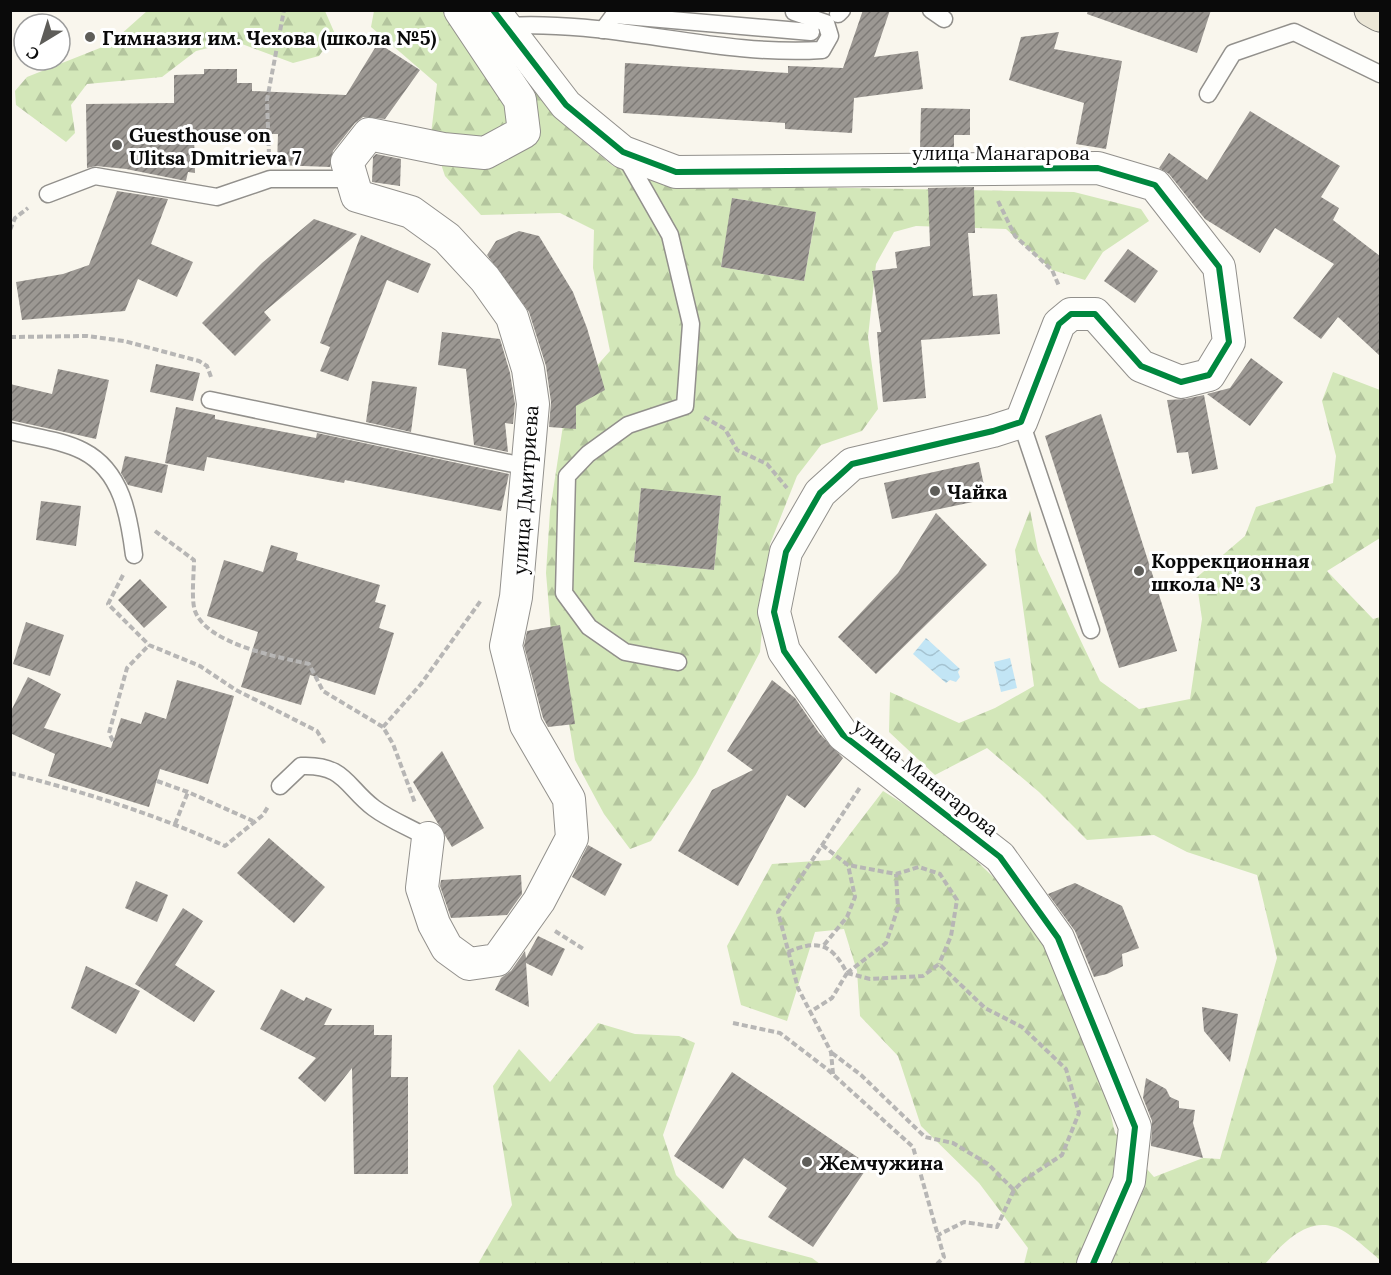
<svg xmlns="http://www.w3.org/2000/svg" width="1391" height="1275" font-family="Lora,serif">
<defs>
<pattern id="forest-firs" width="22" height="20" patternUnits="userSpaceOnUse" patternTransform="scale(1.5)"><rect width="22" height="20" fill="#d3e7b9"/><path d="M5 1l3.5 6h-7zM16 11l3.5 6h-7z" fill="#b4c59e"/></pattern>
<pattern id="water-waves" width="16" height="10" patternUnits="userSpaceOnUse" patternTransform="scale(1.5)"><rect width="16" height="10" fill="#c2e5f5"/><path d="M0 5q4-4 8 0t8 0" fill="none" stroke="#a5c3d1"/></pattern>
<pattern id="building-hatch" width="6" height="6" patternUnits="userSpaceOnUse" patternTransform="scale(1.5)"><rect width="6" height="6" fill="#9c9893"/><path d="M-1 1l2-2M0 6l6-6M5 7l2-2" fill="none" stroke="#7d7a76"/></pattern>
</defs>
<rect width="100%" height="100%" fill="#f9f6ed"/>
<!-- forest -->
<g fill="url(#forest-firs)" fill-rule="evenodd">
<polygon points="147,11 325,11 335,34 319,56 293,63 242,44 212,47 196,51 162,77 87,84 71,105 75,133 66,142 16,105 15,91 27,77 110,44"/>
<path d="M374,11H468L562,123L613,166L797,187L1074,192L1141,209L1149,221L1103,252L1085,280L1052,270L1006,229L916,226L894,232L876,264L868,337L878,409L862,431L821,445L797,476L770,544L760,652L696,774L651,841L630,849L604,814L575,760L565,699L555,678L546,573L550,511L567,399L610,351L593,268L594,230L560,213L481,215L445,176L431,134L437,84L371,27ZM733,198L816,213L804,281L721,267ZM641,489L721,496L714,570L634,562Z"/>
<path d="M1333,372L1380,390V538L1327,571L1373,619L1380,617V1260C1369,1251 1347,1230 1335,1227C1306,1217 1281,1245 1265,1264H1024L1028,1248L979,1183L921,1126L898,1056L860,1016L857,971L844,929L815,932L787,1021L741,1005L727,946L772,864L830,860L883,791L944,829L1029,912L1077,996L1103,1081L1115,1133L1154,1177L1203,1158L1220,1159L1277,958L1257,875L1187,852L1154,835L1087,840L1039,792L987,748L935,775L889,732L890,692L959,723L995,708L1034,686L1015,550L1030,510L1038,551L1100,681L1139,709L1190,699L1202,619L1196,578L1245,536L1256,507L1333,483L1336,456L1322,401Z"/>
<polygon points="598,1023 635,1034 679,1036 695,1043 663,1135 676,1175 737,1238 812,1258 820,1264 478,1264 512,1205 493,1086 519,1049 550,1082"/>
</g>
<!-- water -->
<g fill="url(#water-waves)">
<polygon points="926,638 960,669 958,672 960,677 956,682 950,680 946,683 913,654"/>
<polygon points="1010,658 1017,688 1001,692 994,662"/>
</g>
<!-- building -->
<g fill="url(#building-hatch)">
<polygon points="863,10 890,10 874,57 918,51 923,89 854,98 852,133 785,129 785,123 623,113 625,63 788,73 788,66 843,68"/>
<polygon points="1088,10 1211,10 1197,53 1087,14"/>
<polygon points="1059,32 1054,49 1122,61 1106,149 1076,144 1084,103 1009,80 1021,37"/>
<polygon points="378,43 420,70 385,119 363,117 355,123 333,151 330,167 277,165 278,134 194,134 195,173 188,172 186,181 126,169 96,166 87,168 86,104 174,103 174,75 204,74 204,69 237,69 237,83 252,83 252,91 346,95"/>
<polygon points="921,108 970,109 970,135 954,135 954,151 920,149"/>
<polygon points="1250,111 1340,166 1321,197 1339,208 1333,220 1380,256 1380,356 1338,317 1321,339 1293,318 1334,264 1275,228 1260,253 1205,219 1169,174 1159,168 1169,153 1207,180"/>
<polygon points="376,154 401,159 400,186 372,182 373,157"/>
<polygon points="974,187 975,233 968,233 973,296 997,294 1000,334 921,340 926,398 883,402 877,332 881,332 872,271 897,268 895,252 930,246 928,188"/>
<polygon points="117,191 168,199 151,244 193,262 177,297 138,279 125,311 22,320 16,282 63,274 89,265"/>
<polygon points="732,198 816,212 804,281 721,267"/>
<polygon points="314,219 357,234 264,312 271,320 235,356 202,323 262,263"/>
<polygon points="519,231 539,236 573,292 587,328 605,390 576,406 576,429 549,427 551,402 546,366 529,312 487,255 496,241"/>
<polygon points="361,235 431,264 418,293 387,280 348,381 320,371 330,347 320,343"/>
<polygon points="1128,249 1158,271 1135,303 1104,281"/>
<polygon points="442,332 500,339 510,373 515,404 513,424 505,423 508,452 474,445 466,369 438,365"/>
<polygon points="1251,358 1283,382 1250,426 1207,394 1230,388"/>
<polygon points="156,364 200,373 193,401 150,392"/>
<polygon points="58,369 109,380 96,439 10,420 10,384 52,394"/>
<polygon points="372,381 417,387 411,432 366,422"/>
<polygon points="1204,395 1218,469 1192,474 1188,452 1177,453 1167,400 1185,399"/>
<polygon points="176,407 215,415 215,419 316,438 317,433 509,474 501,511 345,480 344,483 207,457 204,471 165,463"/>
<polygon points="1101,414 1177,651 1119,668 1045,436"/>
<polygon points="125,456 168,465 162,493 128,485 121,473"/>
<polygon points="979,462 987,499 892,519 884,483"/>
<polygon points="641,488 721,496 714,570 634,562"/>
<polygon points="41,501 81,506 76,546 36,540"/>
<polygon points="936,513 987,565 876,674 838,637 898,573"/>
<polygon points="271,545 298,553 296,560 380,585 375,602 386,605 379,628 394,633 375,695 310,675 301,705 241,687 258,632 207,616 224,560 263,572"/>
<polygon points="140,579 167,607 144,628 118,600"/>
<polygon points="26,622 64,635 50,676 13,664"/>
<polygon points="560,625 575,724 548,727 543,718 524,646 527,631"/>
<polygon points="28,677 61,694 44,728 111,748 121,718 141,724 145,712 166,719 177,680 234,696 208,784 160,769 149,807 48,776 55,754 10,733 10,713"/>
<polygon points="772,680 795,698 819,733 843,758 805,808 787,795 738,886 678,851 712,790 753,770 727,751"/>
<polygon points="442,751 484,828 452,847 413,782"/>
<polygon points="269,838 325,887 294,923 237,873"/>
<polygon points="588,845 622,864 605,896 572,877"/>
<polygon points="521,875 522,894 507,915 451,918 440,886 441,880"/>
<polygon points="136,881 168,895 157,922 125,908"/>
<polygon points="1075,883 1122,906 1139,948 1122,954 1123,966 1107,974 1094,977 1075,931 1048,894"/>
<polygon points="183,908 203,921 175,965 215,991 194,1022 135,984"/>
<polygon points="538,936 565,949 552,976 526,963 529,1007 495,990 501,978 511,971 525,951 526,958"/>
<polygon points="86,966 140,991 116,1034 71,1008"/>
<polygon points="281,989 304,1001 306,997 332,1009 324,1025 374,1025 374,1035 392,1035 391,1077 408,1077 408,1174 354,1174 352,1068 325,1102 298,1078 316,1058 260,1029"/>
<polygon points="1202,1007 1238,1014 1230,1062 1204,1031"/>
<polygon points="732,1072 869,1165 813,1247 768,1217 787,1188 744,1158 723,1189 674,1156"/>
<polygon points="1146,1078 1166,1089 1170,1097 1179,1101 1179,1108 1195,1110 1193,1123 1203,1158 1151,1146 1152,1121 1143,1098"/>
</g>
<g fill="none" stroke-linecap="round" stroke-linejoin="round">
<defs>
<g id="lane">
<polyline points="931,10 944,19"/>
<polyline points="838,14 842,10"/>
<path d="M504,26C611,19 716,57 822,50L830,36L826,23L794,12"/>
<polyline points="603,30 614,15 811,32"/>
<polyline points="1208,94 1233,53 1294,32 1380,74"/>
<polyline points="625,156 670,235 691,324 685,406 628,425 588,454 567,476 564,593 589,627 625,652 678,662"/>
<polyline points="48,194 95,176 217,197 270,179 352,179"/>
<polyline points="210,400 528,467"/>
<polyline points="1021,422 1091,630"/>
<path d="M10,431C33,437 62,440 83,451C122,471 129,516 134,555"/>
<path d="M280,786L301,766C345,764 346,787 374,808C390,820 411,828 428,838"/>
</g>
<g id="street">
<polyline points="493,10 566,105 623,152 676,172 1098,168 1155,185 1219,267 1229,342 1209,375 1181,382 1141,366 1095,314 1071,314 1059,324 1021,422 993,431 852,464 820,493 786,552 774,612 784,651 843,735 1000,857 1058,938 1135,1127 1129,1181 1093,1264"/>
<polyline points="428,838 422,888 434,924 447,948 469,964 497,960 539,901 572,838 569,799 526,725 506,646 516,597 533,404 528,369 512,317 485,279 447,238 411,212 357,196 347,162 369,134 443,149 485,153 524,132 520,100 460,10"/>
</g>
<polyline id="primary" points="1371,10 1380,15"/>
</defs>
<!-- lane casing -->
<use href="#lane" stroke="#92908c" stroke-width="19"/>
<!-- street casing -->
<use href="#street" stroke="#92908c" stroke-width="34"/>
<!-- primary casing -->
<use href="#primary" stroke="#7f7e7a" stroke-width="35"/>
<!-- path -->
<g stroke="#b7b6b5" stroke-width="4" stroke-dasharray="6 3" stroke-linecap="butt">
<polyline points="269,155 267,100 284,10"/>
<polyline points="998,201 1015,236 1052,270 1059,286"/>
<polyline points="10,230 15,218 28,208"/>
<polyline points="10,337 87,336 124,341 199,361 207,366 211,377"/>
<polyline points="704,417 725,429 737,450 767,464 787,488"/>
<path d="M155,531L194,560C194,572 191,600 195,611C207,644 278,657 309,664L323,691L383,727L393,744L415,803"/>
<polyline points="123,575 108,604 149,645 200,666 236,690 317,731 325,744"/>
<polyline points="383,727 421,684 482,599"/>
<polyline points="113,741 109,733 127,668 149,645"/>
<path d="M10,773C84,792 155,814 225,846L263,815L269,805"/>
<polyline points="157,781 188,792 253,821"/>
<polyline points="175,824 188,792"/>
<polyline points="822,845 848,865 896,874 919,867 940,874 957,900 951,936 939,964"/>
<polyline points="555,931 585,950"/>
<polyline points="824,945 847,917 855,897 848,865"/>
<path d="M788,952C818,939 832,944 847,973L832,998L810,1012"/>
<polyline points="847,973 870,979 923,976 939,964 985,1008 1022,1027 1066,1069 1079,1113 1062,1155 1024,1180 1014,1190 997,1227 964,1222 938,1235"/>
<polyline points="847,973 886,943 898,908 896,874"/>
<polyline points="733,1023 780,1033 827,1069 913,1147 944,1257 937,1264"/>
<polyline points="832,1053 861,1075 925,1137 953,1143 988,1164 1014,1190"/>
<polyline points="833,1074 831,1052 798,988 778,912 861,786"/>
</g>
<!-- lane -->
<use href="#lane" stroke="#fefefc" stroke-width="16"/>
<!-- street -->
<use href="#street" stroke="#fefefc" stroke-width="32"/>
<!-- primary -->
<use href="#primary" stroke="#ebe6d6" stroke-width="33"/>
<defs>
<polyline id="cycleway" points="493,10 566,105 623,152 676,172 1098,168 1155,185 1219,267 1229,342 1209,375 1181,382 1141,366 1095,314 1071,314 1059,324 1021,422 993,431 852,464 820,493 786,552 774,612 784,651 843,735 1000,857 1058,938 1135,1127 1129,1181 1093,1264"/>
</defs>
<!-- cycleway casing -->
<use href="#cycleway" stroke="#fff" stroke-width="10"/>
<!-- cycleway -->
<use href="#cycleway" stroke="#00873e" stroke-width="6"/>
</g>
<!-- markers -->
<g fill="#5e5d59" stroke="#fff" stroke-width="2">
<circle cx="90" cy="37" r="6"/>
<circle cx="117" cy="145" r="6"/>
<circle cx="935" cy="491" r="6"/>
<circle cx="1139" cy="571" r="6"/>
<circle cx="807" cy="1162" r="6"/>
</g>
<g text-anchor="middle" dominant-baseline="central" stroke-width="6" stroke-linejoin="round" paint-order="stroke">
<!-- poi labels -->
<g font-size="20" font-weight="bold" fill="#0a0a0a" stroke="#fff" text-anchor="start">
<text x="102" y="37">Гимназия им. Чехова (школа №5)</text>
<text x="129" y="134">Guesthouse on<tspan x="129" dy="23">Ulitsa Dmitrieva 7</tspan></text>
<text x="947" y="491">Чайка</text>
<text x="1151" y="560">Коррекционная<tspan x="1151" dy="23">школа № 3</tspan></text>
<text x="819" y="1162">Жемчужина</text>
</g>
<!-- street labels -->
<g font-size="20" fill="#0a0a0a" stroke="#fff">
<text x="1001" y="152">улица Манагарова</text>
<text transform="translate(525 490) rotate(-86)">улица Дмитриева</text>
<text transform="translate(926 777) rotate(38)">улица Манагарова</text>
</g>
</g>
<!-- border -->
<rect width="1391" height="1275" fill="none" stroke="#0a0a0a" stroke-width="24"/>
<!-- north arrow -->
<g transform="translate(42 42) rotate(218)"><circle r="28" fill="#ffffff" stroke="#9d9d9d" stroke-width="1.5"/>
<path d="M0-4.5L10 22L0 15L-10 22Z" fill="#5e5d59"/>
<text y="-9" font-size="16" font-weight="bold" text-anchor="middle" fill="#0a0a0a">С</text>
</g>
</svg>
